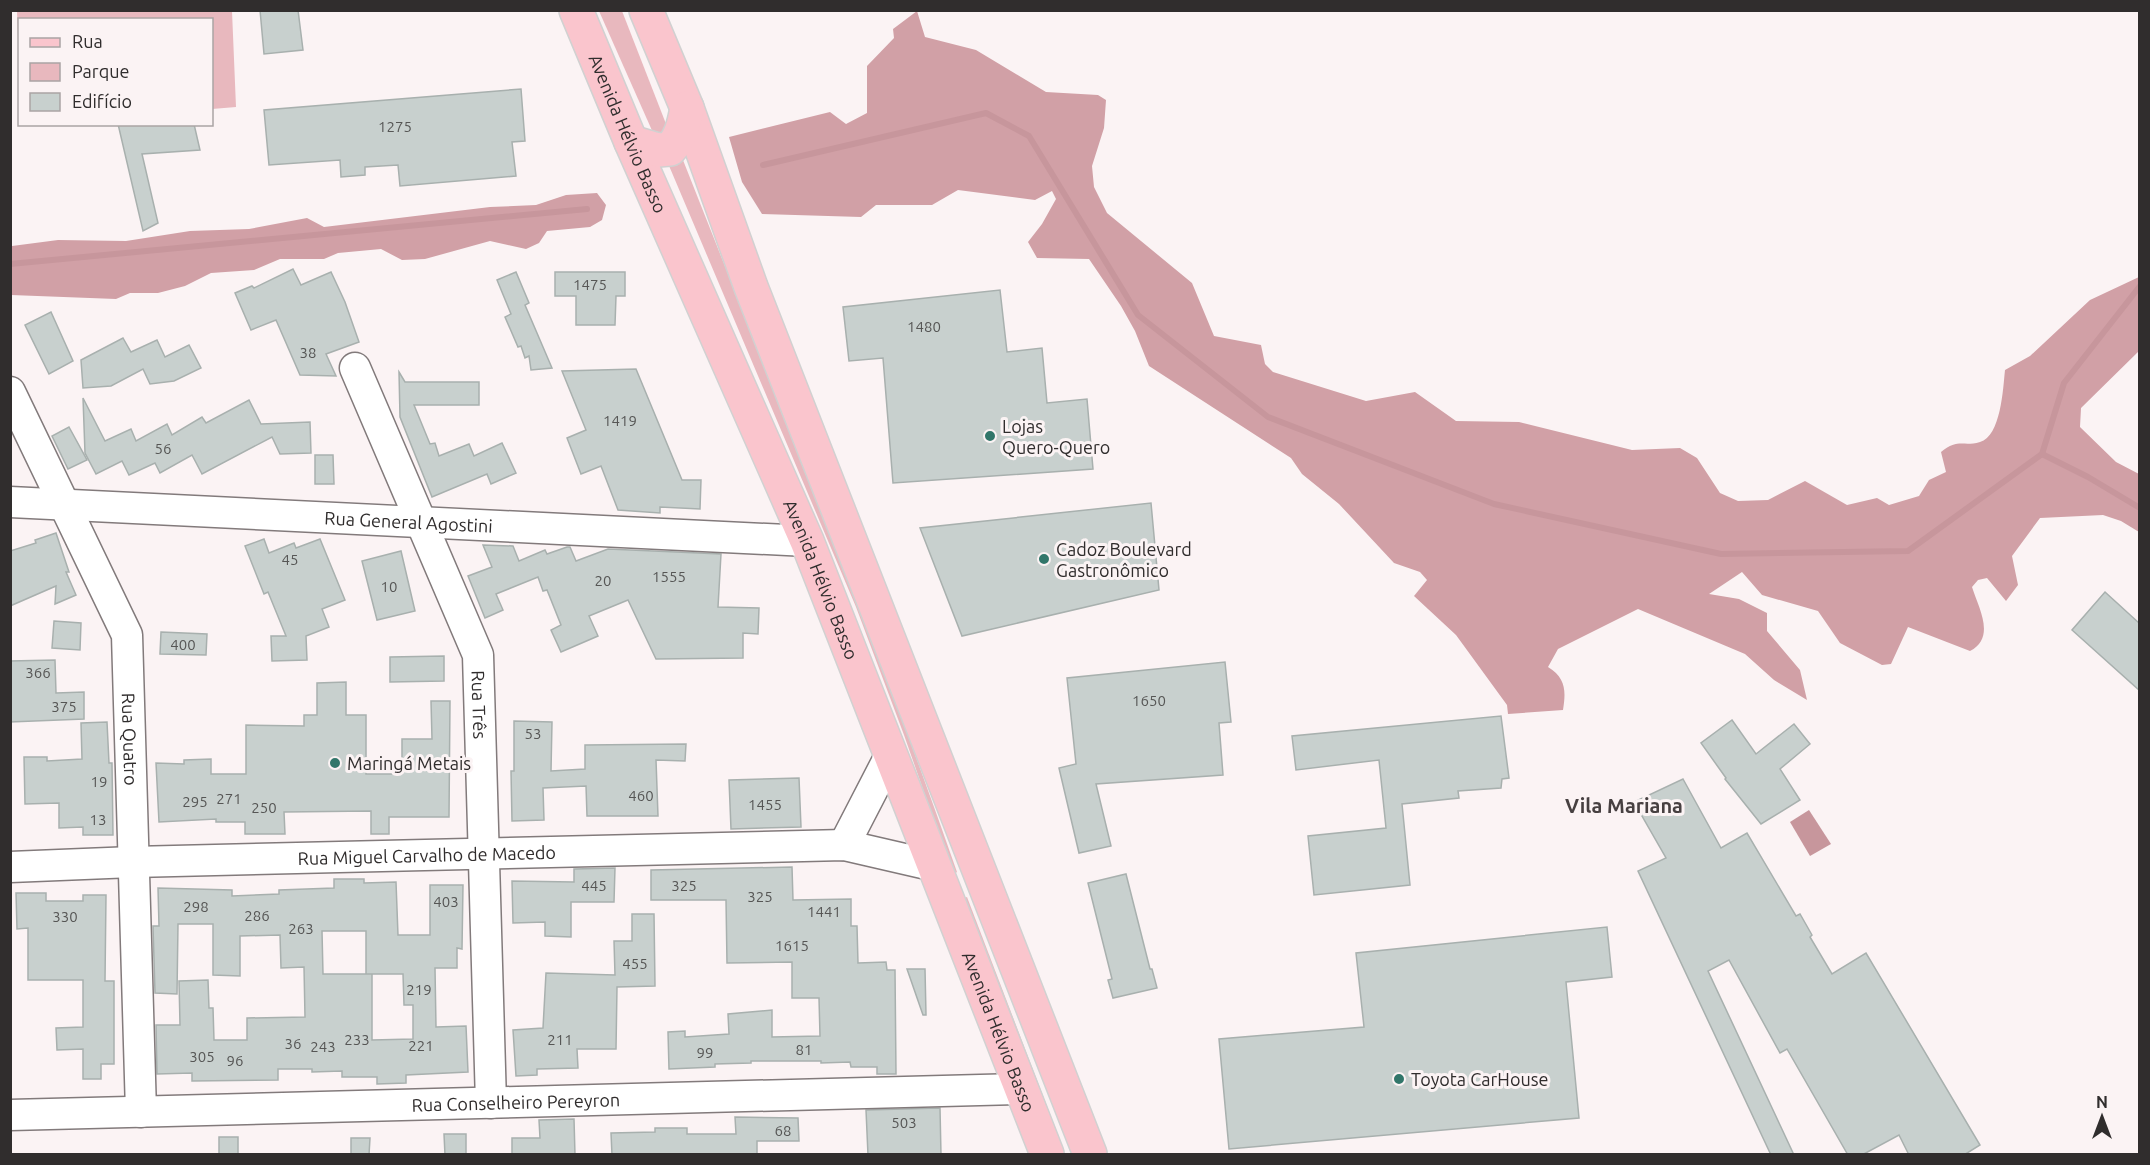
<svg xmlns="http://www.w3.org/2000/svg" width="2150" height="1165" font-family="Ubuntu,sans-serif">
<rect width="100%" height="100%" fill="#fbf3f4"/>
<!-- green -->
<g fill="#e8b8be">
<polygon points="17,11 232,11 236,107 212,109 212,20 20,20 19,68"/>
<polygon points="599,11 622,11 668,129 668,136 654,135"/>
<path d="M681,155C775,394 873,630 957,872L953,875L904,735L856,607L667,161Z"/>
<polygon points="967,897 1053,1122 1049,1124 962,899"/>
</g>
<!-- forest -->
<g fill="#d1a0a6">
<path d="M917,11L925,37L976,50L1046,92L1098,95L1106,100L1104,128L1092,166L1094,187L1107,213L1192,283L1214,336L1261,345L1265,364L1273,372L1366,401L1415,392L1456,421L1519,422L1632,450L1680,448L1697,458L1720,493L1738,501L1768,500L1805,481L1847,505L1877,498L1889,505L1919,496L1929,480L1946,472L1941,452C1958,438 1963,447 1980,442C2001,436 2003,389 2005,370L2030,356L2090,300L2139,277V351L2081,408L2080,427L2116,462L2139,474V532L2121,521L2103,515L2040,518L2012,556L2018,585L2006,601L1987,578L1978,580L1972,587C1979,609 1996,637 1970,651L1908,627L1891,664L1882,665L1840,643L1818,611L1762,595L1742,572L1709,594L1739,599L1767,613V631L1800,670L1807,700L1774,680L1745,654L1638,609L1558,649L1548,667C1566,678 1566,691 1563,710L1508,714L1507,705L1456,635L1414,596L1427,580L1420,572L1394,563L1339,504L1302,474L1291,458L1149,366L1135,331L1121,306L1089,259L1037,258L1028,242L1042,224L1056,199L1052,191L1035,200L958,190L932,205H876L861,217L762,214L742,182L729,137L830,112L846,124L867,113V66L894,38L893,29Z"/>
<polygon points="597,193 606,205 602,220 590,227 547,231 539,243 526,249 490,241 425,259 402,260 381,249 338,253 324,259 280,259 254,270 211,273 185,286 158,293 130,293 116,299 11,295 12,246 58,240 126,241 190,231 249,229 307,218 324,227 490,207 536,205 566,195"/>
</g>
<!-- water -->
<polygon fill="#c7969c" points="1809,810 1831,844 1810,856 1790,822"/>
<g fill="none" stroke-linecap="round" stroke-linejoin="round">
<!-- stream -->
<g stroke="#c7969c" stroke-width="6">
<polyline points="763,165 986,113 1029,136 1138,315 1268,417 1494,504 1721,554 1908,551 2042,454 2064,383 2140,286"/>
<polyline points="10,264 587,209"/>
<polyline points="2042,454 2088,477 2140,508"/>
</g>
</g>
<!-- building -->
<g fill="#c8d0ce" stroke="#a8b0ae" stroke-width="1.5" fill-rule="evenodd">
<polygon points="260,10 298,10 303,50 264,54"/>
<polygon points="521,89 525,141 512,142 516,176 400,186 398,165 365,167 365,175 341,177 340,160 269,165 264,110"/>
<polygon points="118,124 194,124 200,150 142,154 158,223 143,231"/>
<polygon points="293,269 301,285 331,272 345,302 359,342 326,354 336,376 300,375 276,320 251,330 235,293 252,286 254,288"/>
<polygon points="516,272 529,303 525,305 552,368 531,370 529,356 525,358 521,346 518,347 505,317 511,314 497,280"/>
<polygon points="555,272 625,272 625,296 616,296 615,325 576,325 576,296 555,296"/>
<polygon points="1000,290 1007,352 1042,348 1047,403 1087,399 1093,469 893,483 883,358 849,361 843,307"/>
<polygon points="51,312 73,361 49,374 25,325"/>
<polygon points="123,338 131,352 157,340 165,357 189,345 201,368 174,381 150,384 143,369 111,386 83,388 81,360"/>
<polygon points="636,369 682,480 701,480 700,509 660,507 660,513 618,510 601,466 581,474 567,438 586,430 562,371"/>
<polygon points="399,372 405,382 479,382 479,405 414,405 430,444 435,443 439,456 469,444 474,456 502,443 516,473 491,484 487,474 432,497 400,417"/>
<polygon points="83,398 105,441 131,429 136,441 167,424 172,435 202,417 206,423 249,400 261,424 310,422 311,453 280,454 272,437 202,474 192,455 160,473 155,463 129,475 122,461 96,474 85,453"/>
<polygon points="69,427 87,460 68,469 52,436"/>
<polygon points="315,455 333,455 334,484 315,484"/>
<polygon points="1151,503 1159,590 962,636 920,528"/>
<polygon points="56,533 69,572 66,572 76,595 55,604 56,586 10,606 10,551 36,543 35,540"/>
<polygon points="264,539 269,553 294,543 296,548 320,539 345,600 322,609 329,627 306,636 307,660 272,661 271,636 286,636 268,592 264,594 245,546"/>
<polygon points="483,545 513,546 519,561 545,550 547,554 567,547 570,547 576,561 608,549 721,554 718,607 759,608 758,634 743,633 743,658 656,659 628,600 589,616 598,636 561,652 551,630 561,625 547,590 543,591 538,577 496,594 503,610 485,618 468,576 492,567"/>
<polygon points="401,551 415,611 377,620 362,561"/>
<polygon points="2105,592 2139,623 2139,690 2072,630"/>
<polygon points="54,621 81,623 80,650 52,648"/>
<polygon points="161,632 207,634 206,655 160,654"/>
<polygon points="444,656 444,681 390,682 390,657"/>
<polygon points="55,660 56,693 84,692 84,719 10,722 10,661"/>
<polygon points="1225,662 1231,722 1219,723 1223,775 1096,784 1111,846 1079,853 1059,768 1076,764 1067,678"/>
<polygon points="346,682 346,715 366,715 366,774 402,774 402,739 432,739 431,701 450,701 449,817 389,817 389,834 371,834 371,811 284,812 285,834 245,834 245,822 216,822 216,819 159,822 156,763 184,764 184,760 211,759 211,774 246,774 246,725 304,726 304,715 317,715 317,683"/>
<polygon points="1501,716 1509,778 1502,779 1501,788 1458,791 1459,798 1402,804 1410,885 1314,895 1308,836 1386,828 1379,760 1296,770 1292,736"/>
<polygon points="1732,720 1756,754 1794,724 1810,744 1780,769 1800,800 1761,824 1725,779 1726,778 1701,743"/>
<polygon points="514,721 552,722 551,771 585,769 585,745 686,744 685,761 656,760 658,816 587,816 586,786 543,788 544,820 512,821 511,771 514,771"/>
<polygon points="107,722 109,763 112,763 113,835 83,835 83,827 59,828 59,803 25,804 24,757 47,757 47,761 82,759 81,723"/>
<polygon points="799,778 801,827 731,829 729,780"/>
<polygon points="1683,779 1721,848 1747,833 1796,916 1800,914 1812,935 1810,937 1832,974 1866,953 1980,1145 1964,1155 1909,1155 1899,1135 1862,1155 1848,1155 1787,1049 1780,1053 1729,960 1708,971 1794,1155 1771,1155 1638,871 1666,858 1634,802"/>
<polygon points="792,867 793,900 851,899 851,926 857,926 858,963 886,962 887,970 895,970 896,1074 877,1074 877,1067 851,1067 850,1062 821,1063 821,1061 751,1061 751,1063 715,1064 715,1067 669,1069 668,1032 685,1031 685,1037 729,1034 728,1014 772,1010 772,1037 820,1036 819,998 792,998 792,962 727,963 726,900 651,900 651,870"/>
<polygon points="615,868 614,902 571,902 571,937 545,936 545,922 513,923 512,881 574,882 574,869"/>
<polygon points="1126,874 1150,969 1152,969 1157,988 1113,998 1108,980 1112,979 1088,883"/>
<path d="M334,879H364V883L396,882L398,935H430V885H463L462,949L457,948V968H435L436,1027L466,1026L468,1072L406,1075V1083L377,1084V1077H342V1071L312,1072V1069H278V1080L192,1081V1073L157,1074L156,1025H180L179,981L208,980L209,1008H213L214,1040H247V1018L305,1017L304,967L281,968L280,935L240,936V976L213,975V924H178L177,994L155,993L153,926H159L158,888L232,890V896L279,894V890L334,888ZM322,931H366V974H403L404,1005H413V1039L372,1040V974H323Z"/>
<polygon points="16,893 46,893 46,901 83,901 83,895 106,895 105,981 114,981 114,1064 101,1064 101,1079 83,1079 83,1049 57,1050 56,1028 83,1027 83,980 28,980 28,928 17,929"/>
<polygon points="632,914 654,914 655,986 617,987 616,1049 577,1049 578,1068 537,1069 537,1075 516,1076 513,1030 543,1028 546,973 615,975 614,941 632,941"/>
<polygon points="1607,927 1612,977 1566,982 1579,1118 1229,1149 1219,1039 1364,1027 1356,953"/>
<polygon points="907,969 925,969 926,1015 923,1015"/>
<polygon points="940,1108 941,1155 868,1155 866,1110"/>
<polygon points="735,1117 798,1118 799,1141 757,1141 757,1155 612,1155 611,1133 655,1132 655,1128 687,1128 687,1134 736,1134"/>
<polygon points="574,1119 575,1155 512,1155 512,1138 540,1138 539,1120"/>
<polygon points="444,1134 466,1134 466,1155 445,1155"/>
<rect x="219" y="1137" width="19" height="18"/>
<polygon points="351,1138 370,1138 369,1155 351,1155"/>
</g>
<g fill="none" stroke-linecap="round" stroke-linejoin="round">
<defs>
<g id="minor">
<path id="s1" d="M355,368L478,655L491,1103"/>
<path id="s2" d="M10,392L127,635L141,1112"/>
<path id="s3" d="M10,502L807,541"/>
<polyline points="844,845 891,754"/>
<path id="s4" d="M10,867L133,862L844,845L935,866"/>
<path id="s5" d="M10,1115L1020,1089"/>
</g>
<g id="major">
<path id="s6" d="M576,10L631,142L807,541L1047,1154"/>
<polyline points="646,10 687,108 751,287 1090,1154"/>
<path d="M631,142L658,150L670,149C681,138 684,124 687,108"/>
</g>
</defs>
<!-- minor casing -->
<use href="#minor" stroke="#827a7b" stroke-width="33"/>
<!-- major casing -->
<use href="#major" stroke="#d1d1d1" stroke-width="36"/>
<!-- minor -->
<use href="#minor" stroke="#fff" stroke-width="30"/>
<!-- major -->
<use href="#major" stroke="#fac5cd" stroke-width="33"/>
</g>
<!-- markers -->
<g fill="#31766a" stroke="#fbf3f4" stroke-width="2">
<circle cx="990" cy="436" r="6"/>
<circle cx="1044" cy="559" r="6"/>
<circle cx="335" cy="763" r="6"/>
<circle cx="1399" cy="1079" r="6"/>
</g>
<g text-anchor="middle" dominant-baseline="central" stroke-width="6" stroke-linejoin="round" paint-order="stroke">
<!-- number labels -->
<g font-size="15" fill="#565655">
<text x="395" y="126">1275</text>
<text x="590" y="284">1475</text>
<text x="924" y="326">1480</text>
<text x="308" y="352">38</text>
<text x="620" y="420">1419</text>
<text x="163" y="448">56</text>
<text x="290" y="559">45</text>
<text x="669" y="576">1555</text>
<text x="603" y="580">20</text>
<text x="389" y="586">10</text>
<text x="183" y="644">400</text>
<text x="38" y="672">366</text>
<text x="1149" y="700">1650</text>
<text x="64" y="706">375</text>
<text x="533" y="733">53</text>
<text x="99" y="781">19</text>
<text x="641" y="795">460</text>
<text x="229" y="798">271</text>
<text x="195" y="801">295</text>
<text x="765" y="804">1455</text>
<text x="264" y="807">250</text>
<text x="98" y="819">13</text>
<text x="594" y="885">445</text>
<text x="684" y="885">325</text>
<text x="760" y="896">325</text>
<text x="446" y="901">403</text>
<text x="196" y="906">298</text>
<text x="824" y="911">1441</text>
<text x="257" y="915">286</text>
<text x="65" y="916">330</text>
<text x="301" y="928">263</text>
<text x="792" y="945">1615</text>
<text x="635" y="963">455</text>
<text x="419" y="989">219</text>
<text x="357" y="1039">233</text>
<text x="560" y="1039">211</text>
<text x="293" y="1043">36</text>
<text x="421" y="1045">221</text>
<text x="323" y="1046">243</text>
<text x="804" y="1049">81</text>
<text x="705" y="1052">99</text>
<text x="202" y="1056">305</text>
<text x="235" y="1060">96</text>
<text x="904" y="1122">503</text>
<text x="783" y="1130">68</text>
</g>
<!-- street labels -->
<g font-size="18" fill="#302d2d" stroke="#fbf3f4">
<text stroke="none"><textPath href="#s6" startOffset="134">Avenida Hélvio Basso</textPath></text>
<text stroke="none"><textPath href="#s3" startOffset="399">Rua General Agostini</textPath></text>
<text stroke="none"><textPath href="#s6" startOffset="620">Avenida Hélvio Basso</textPath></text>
<text stroke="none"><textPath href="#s1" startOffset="362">Rua Três</textPath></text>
<text stroke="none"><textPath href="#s2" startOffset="374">Rua Quatro</textPath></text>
<text stroke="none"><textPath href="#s4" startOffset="417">Rua Miguel Carvalho de Macedo</textPath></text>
<text stroke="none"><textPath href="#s6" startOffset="1106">Avenida Hélvio Basso</textPath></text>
<text stroke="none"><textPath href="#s5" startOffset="506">Rua Conselheiro Pereyron</textPath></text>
</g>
<!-- poi labels -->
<g font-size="18" fill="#302d2d" stroke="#fbf3f4" text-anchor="start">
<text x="1002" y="426">Lojas<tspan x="1002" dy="21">Quero-Quero</tspan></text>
<text x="1056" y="549">Cadoz Boulevard<tspan x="1056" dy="21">Gastronômico</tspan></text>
<text x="347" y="763">Maringá Metais</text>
<text x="1411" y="1079">Toyota CarHouse</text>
</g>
<!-- neighbourhood labels -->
<g font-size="20" font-weight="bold" fill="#474041" stroke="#fbf3f4">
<text x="1624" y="805">Vila Mariana</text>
</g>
</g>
<!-- border -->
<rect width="2150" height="1165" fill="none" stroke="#302d2d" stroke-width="24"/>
<!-- legend -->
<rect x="18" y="18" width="195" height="108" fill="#fbf3f4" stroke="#aaa4a4" stroke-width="1.5"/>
<rect x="30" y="38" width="30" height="9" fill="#fac5cd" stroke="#aaa4a4" stroke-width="1.5"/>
<text x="72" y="48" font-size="18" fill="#302d2d">Rua</text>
<rect x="30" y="63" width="30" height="18" fill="#e8b8be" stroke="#aaa4a4" stroke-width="1.5"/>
<text x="72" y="78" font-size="18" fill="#302d2d">Parque</text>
<rect x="30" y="93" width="30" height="18" fill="#c8d0ce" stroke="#aaa4a4" stroke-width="1.5"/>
<text x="72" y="108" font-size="18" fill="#302d2d">Edifício</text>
<!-- north arrow -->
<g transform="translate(2102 1117)" stroke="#fbf3f4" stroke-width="4.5" paint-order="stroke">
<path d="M0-4.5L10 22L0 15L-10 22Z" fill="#302d2d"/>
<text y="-9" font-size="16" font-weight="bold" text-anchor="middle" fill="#302d2d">N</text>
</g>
</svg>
